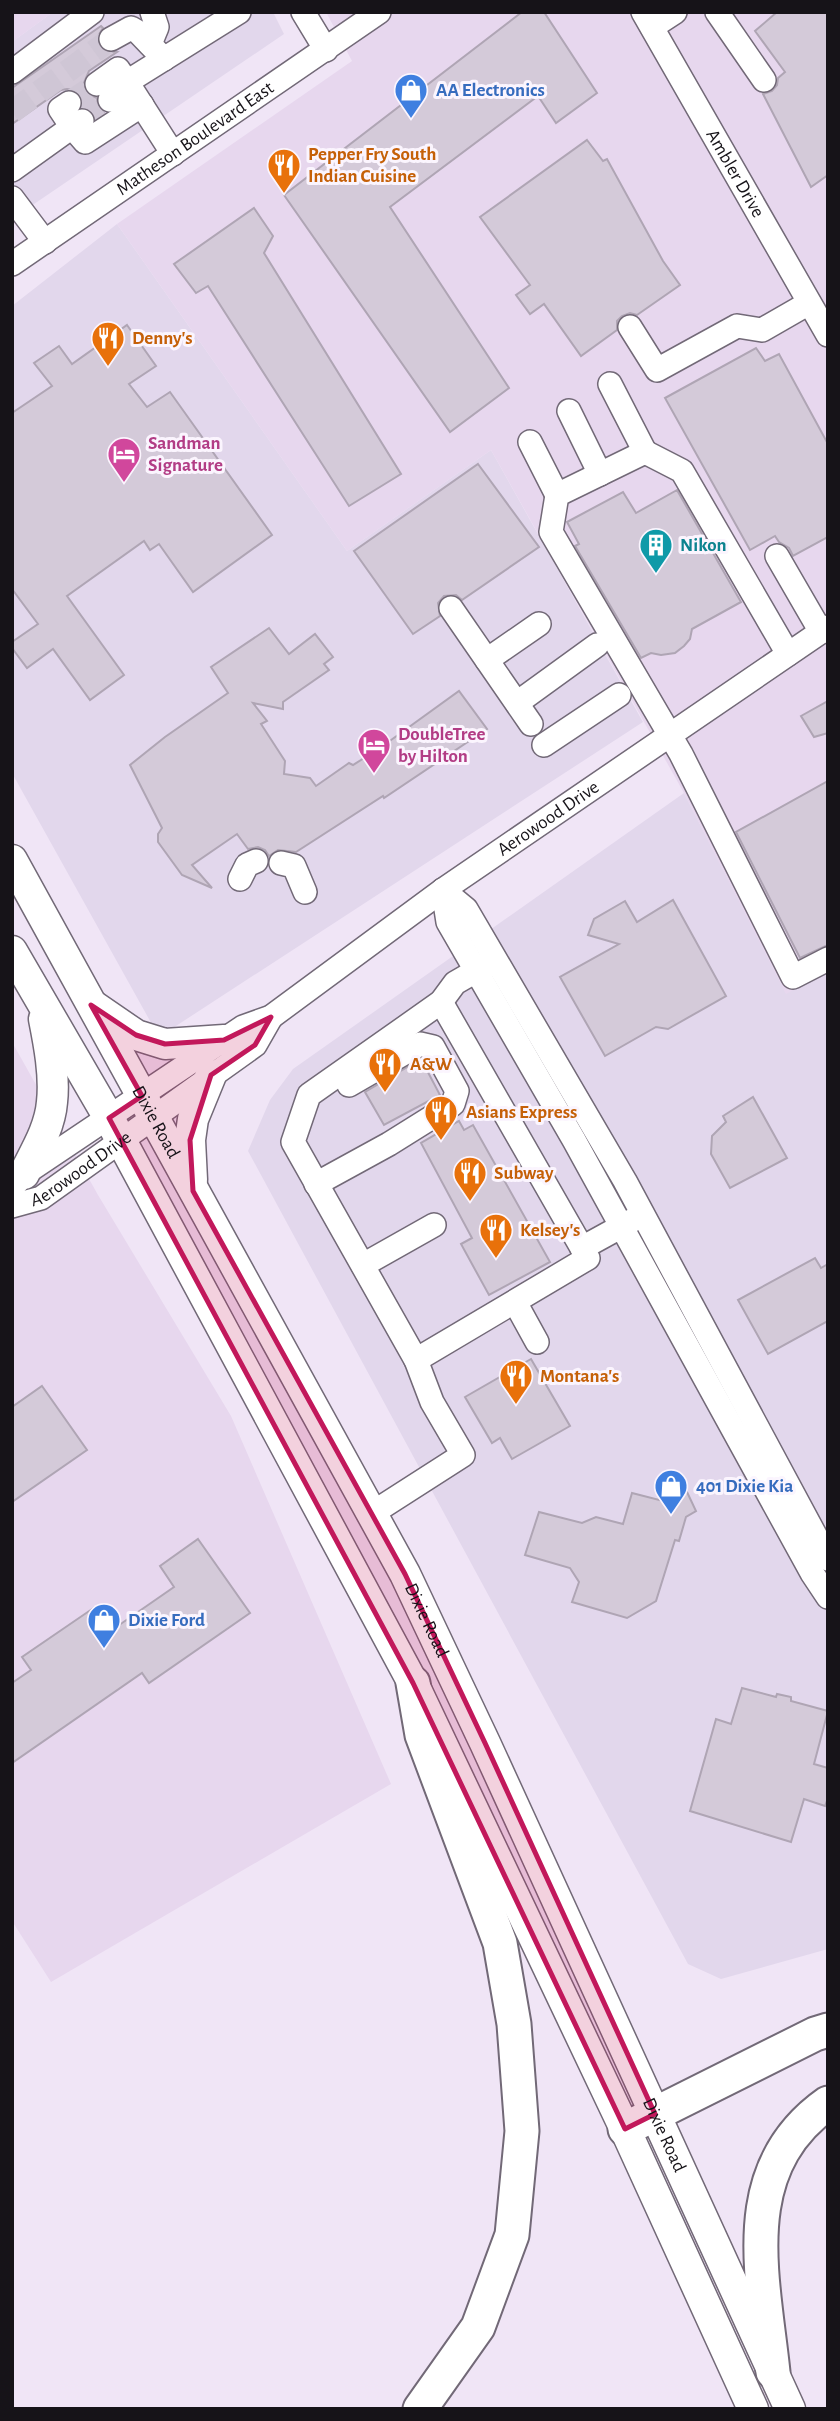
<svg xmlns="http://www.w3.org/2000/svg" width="840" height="2421" font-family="'Alegreya Sans',sans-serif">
<rect width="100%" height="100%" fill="#f0e5f6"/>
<!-- commercial -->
<g fill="#e2d7ec">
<polygon points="53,12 273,12 284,34 12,219 12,42"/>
<polygon points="117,224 347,551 491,450 643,722 159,1037 12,773 12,306"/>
<polygon points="684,793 786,993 828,971 828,1949 721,1979 688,1964 248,1151 270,1100 293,1069"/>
</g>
<!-- built -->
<g fill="#e7d7ee">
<polygon points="12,12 53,12 12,42"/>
<polygon points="326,12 828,12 828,971 786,994 684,793 491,450 347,551 117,224 352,61"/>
<polygon points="12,1042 98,1195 231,1416 391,1784 51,1982 12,1921"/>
</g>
<!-- building -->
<g fill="#d4cad9" stroke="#afa5b4" stroke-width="2">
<polygon points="522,12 544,12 597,93 556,123 538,96 390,207 509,388 450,432 284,195"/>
<polygon points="777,12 828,12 828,175 811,187 763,94 772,91 777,85 778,78 785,72 755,31"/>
<polygon points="101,26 103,28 97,38 99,46 104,51 117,52 89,71 83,85 86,93 97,98 98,107 104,113 95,119 89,109 82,107 80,95 75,90 67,89 61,90 12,124 12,88"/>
<polygon points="587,140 603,161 607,159 663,261 680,285 637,315 630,313 622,316 617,321 617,330 581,356 544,304 530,314 516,295 530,285 480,217"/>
<polygon points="254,208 273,236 264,253 401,474 349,506 208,286 196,293 174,264"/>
<polygon points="127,325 156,366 129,384 147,407 170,392 272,535 193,592 159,544 150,550 144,541 67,596 124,675 90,700 53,649 27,668 12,648 12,642 38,624 12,589 12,413 52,386 34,363 59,346 72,364"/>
<polygon points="756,348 765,361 779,354 828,444 828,537 793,556 789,548 779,542 775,536 750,550 665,398"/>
<polygon points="478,464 539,547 462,600 456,595 444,596 438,603 440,616 413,634 354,551"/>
<polygon points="677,490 741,602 692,629 690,639 684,646 675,653 661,655 651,653 641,658 575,546 579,544 567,522 623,492 636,513"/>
<polygon points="269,628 289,654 315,634 333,657 324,664 329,670 283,702 283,709 253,703 267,721 261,724 285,761 284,774 310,778 316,786 349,763 353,765 380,748 459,691 487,729 384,798 383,796 296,852 278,850 269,856 265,850 258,847 248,849 237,834 192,865 212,888 182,875 158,842 158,834 162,828 130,765 165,737 228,693 211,667"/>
<polygon points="828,701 828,733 814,737 801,716"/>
<polygon points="828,781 828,945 800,958 736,832"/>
<polygon points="673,900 726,996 668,1029 656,1027 605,1056 560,977 619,944 588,935 594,919 625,901 637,922"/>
<polygon points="421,1059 440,1095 384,1125 365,1092"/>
<polygon points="753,1097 787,1158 730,1188 711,1154 712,1136 726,1122 723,1116"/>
<polygon points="459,1121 464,1130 473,1125 550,1262 489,1295 461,1244 472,1238 421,1143"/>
<polygon points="815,1258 821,1268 828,1264 828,1321 768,1354 738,1300"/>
<polygon points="531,1359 570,1426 512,1459 500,1438 492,1443 465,1397"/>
<polygon points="42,1386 87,1450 12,1502 12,1407"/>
<polygon points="687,1492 696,1511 686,1517 679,1541 675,1540 656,1601 627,1618 572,1602 579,1582 570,1568 525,1555 539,1512 582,1523 596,1517 623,1524 632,1493 667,1502"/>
<polygon points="198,1539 250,1613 149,1683 142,1673 12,1763 12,1683 31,1670 22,1657 95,1607 112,1630 174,1587 160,1566"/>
<polygon points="742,1688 776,1697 777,1694 791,1697 791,1701 828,1711 814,1764 828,1768 828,1798 825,1806 804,1799 791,1842 690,1811 716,1719 731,1724"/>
</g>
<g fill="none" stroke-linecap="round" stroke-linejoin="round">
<!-- minor-tunnel -->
<g stroke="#cfc6d5" stroke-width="23" stroke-dasharray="23 11" stroke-linecap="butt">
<polyline points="69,103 97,84"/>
<polyline points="12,112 111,39"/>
<polyline points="82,121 110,100"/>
</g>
<defs>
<g id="minor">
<polyline points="303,12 326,50"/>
<path id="s1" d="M643,12L828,335"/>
<polyline points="717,12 764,80"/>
<polyline points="652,27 675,12"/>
<polyline points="111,39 131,28 138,32 164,59"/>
<polyline points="150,44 157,27 152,12"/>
<polyline points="12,72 92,12"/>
<polyline points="97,84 118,69 127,82"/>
<polyline points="110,100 130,87"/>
<polyline points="69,103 60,109 72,127 82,121"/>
<polyline points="173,154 127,82 239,12"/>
<polyline points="12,170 72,127 85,142 142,105"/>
<polyline points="12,198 45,242"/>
<path id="s2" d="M12,264L379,12"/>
<polyline points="630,327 657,370 737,326 762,330 809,303"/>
<polyline points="610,384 645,452"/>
<polyline points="569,411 600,474"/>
<polyline points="530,442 557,495"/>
<polyline points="777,556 821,632"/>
<polyline points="451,608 531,724"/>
<polyline points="788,654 682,471 645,452 557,495 551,532 681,754 793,977 828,959"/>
<polyline points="487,660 539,624"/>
<polyline points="517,703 597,645"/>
<polyline points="544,745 619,695"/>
<polyline points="281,863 294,866 305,892"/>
<polyline points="240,879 247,865 256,861"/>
<polyline points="443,890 448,922 574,1140 812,1573 828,1597"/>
<polyline points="443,890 466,909 625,1181 828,1559"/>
<polyline points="441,1002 582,1248"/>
<polyline points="316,1184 389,1144 453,1104 457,1091 433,1047 420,1044 349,1085"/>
<path id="s3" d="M12,1188L24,1174L243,1027L271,1017L443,890L828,627"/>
<path id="s4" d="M12,1206L41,1198L255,1045L271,1017"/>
<polyline points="363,1265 434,1225"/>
<polyline points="515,1302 537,1342"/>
<polyline points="416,1360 588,1258 582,1248 633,1220"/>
<polyline points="371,1514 463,1455 432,1402 416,1360 293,1142 309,1095 441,1002 455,983 488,964"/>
</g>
<g id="major">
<path id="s5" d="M12,860L405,1574L485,1743L790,2409"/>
<polyline points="12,951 109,1118 413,1683 625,2129 753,2409"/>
<polyline points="95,1007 136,1035 165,1044 224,1040"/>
<path d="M24,1174C35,1152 50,1128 52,1102C55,1076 49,1044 44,1019"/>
<polyline points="192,1180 190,1140 193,1119 211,1075"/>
</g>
<g id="highway">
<polyline points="413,1683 422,1735 500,1943 514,2024 522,2131 512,2235 478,2327 420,2409"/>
<polyline points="625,2129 815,2034 828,2030"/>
<path d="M773,2372C763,2276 734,2169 828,2103"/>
</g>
</defs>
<!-- minor casing -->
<use href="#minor" stroke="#726977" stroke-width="26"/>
<!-- major casing -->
<use href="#major" stroke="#726977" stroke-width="33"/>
<!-- highway casing -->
<use href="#highway" stroke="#726977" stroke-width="37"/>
<!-- minor -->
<use href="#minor" stroke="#fff" stroke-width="23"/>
<!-- major -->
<use href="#major" stroke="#fff" stroke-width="30"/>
<!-- highway -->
<use href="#highway" stroke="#fff" stroke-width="33"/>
</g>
<!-- marked area -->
<path fill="#c2185b" fill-opacity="0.2" stroke="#c2185b" stroke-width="5" stroke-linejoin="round" d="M91,1005L136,1035L165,1044L224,1040L271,1017L255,1045L211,1075L190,1140L193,1191L405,1574L485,1743L655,2114L625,2129L413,1683L109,1118L142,1096Z"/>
<!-- icons -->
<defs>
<symbol id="shop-pin" viewBox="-11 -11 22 30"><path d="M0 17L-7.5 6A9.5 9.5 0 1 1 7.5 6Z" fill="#3f7fe0" stroke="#fbf5fe"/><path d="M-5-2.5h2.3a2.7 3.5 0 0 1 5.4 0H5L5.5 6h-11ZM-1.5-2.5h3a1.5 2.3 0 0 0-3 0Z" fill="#fff"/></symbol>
<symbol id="restaurant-pin" viewBox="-11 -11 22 30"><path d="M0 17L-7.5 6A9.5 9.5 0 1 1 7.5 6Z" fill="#e8710a" stroke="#fbf5fe"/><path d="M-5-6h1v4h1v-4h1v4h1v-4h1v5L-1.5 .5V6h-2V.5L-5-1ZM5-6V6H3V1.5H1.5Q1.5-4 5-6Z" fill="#fff"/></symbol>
<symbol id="hotel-pin" viewBox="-11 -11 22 30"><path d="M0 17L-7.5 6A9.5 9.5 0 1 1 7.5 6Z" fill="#d1479c" stroke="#fbf5fe"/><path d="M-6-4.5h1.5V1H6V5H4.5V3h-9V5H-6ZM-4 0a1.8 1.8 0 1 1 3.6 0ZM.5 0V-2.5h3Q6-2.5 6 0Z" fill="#fff"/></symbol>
<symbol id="building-pin" viewBox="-11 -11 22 30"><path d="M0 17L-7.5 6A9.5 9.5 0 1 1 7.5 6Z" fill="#0f9aa8" stroke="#fbf5fe"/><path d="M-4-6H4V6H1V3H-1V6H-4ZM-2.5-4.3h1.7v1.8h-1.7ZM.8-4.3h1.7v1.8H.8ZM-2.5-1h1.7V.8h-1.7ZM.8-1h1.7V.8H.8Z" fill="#fff"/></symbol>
</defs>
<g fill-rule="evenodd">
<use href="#shop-pin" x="392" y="71" width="38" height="52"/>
<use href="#restaurant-pin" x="265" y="146" width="38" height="52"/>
<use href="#restaurant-pin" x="89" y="319" width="38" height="52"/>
<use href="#hotel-pin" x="105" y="435" width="38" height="52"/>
<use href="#building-pin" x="637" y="526" width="38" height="52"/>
<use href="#hotel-pin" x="355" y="726" width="38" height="52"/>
<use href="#restaurant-pin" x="366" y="1045" width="38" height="52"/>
<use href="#restaurant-pin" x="422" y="1093" width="38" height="52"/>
<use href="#restaurant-pin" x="451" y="1154" width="38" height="52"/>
<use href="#restaurant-pin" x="477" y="1211" width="38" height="52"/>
<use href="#restaurant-pin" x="497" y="1357" width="38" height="52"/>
<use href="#shop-pin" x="652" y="1467" width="38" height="52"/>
<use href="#shop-pin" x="85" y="1601" width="38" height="52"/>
</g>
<g text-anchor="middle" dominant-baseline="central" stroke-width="6" stroke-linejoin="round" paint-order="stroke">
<!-- shop labels -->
<g font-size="19" font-weight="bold" fill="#366cbe" stroke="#fbf5fe" text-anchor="start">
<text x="436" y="90">AA Electronics</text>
<text x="696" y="1486">401 Dixie Kia</text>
<text x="128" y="1620">Dixie Ford</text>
</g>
<!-- street labels -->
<g font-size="19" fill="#161318" stroke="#fbf5fe">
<text stroke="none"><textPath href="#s2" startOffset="222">Matheson Boulevard East</textPath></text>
<text stroke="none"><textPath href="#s1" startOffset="186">Ambler Drive</textPath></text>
<text stroke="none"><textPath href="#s3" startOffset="653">Aerowood Drive</textPath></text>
<text stroke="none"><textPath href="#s5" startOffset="299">Dixie Road</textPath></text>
<text stroke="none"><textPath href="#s4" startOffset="79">Aerowood Drive</textPath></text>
<text stroke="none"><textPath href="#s5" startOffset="866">Dixie Road</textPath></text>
<text stroke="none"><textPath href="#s5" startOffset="1433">Dixie Road</textPath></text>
</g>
<!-- food labels -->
<g font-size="19" font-weight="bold" fill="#c56008" stroke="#fbf5fe" text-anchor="start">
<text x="308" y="154">Pepper Fry South<tspan x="308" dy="22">Indian Cuisine</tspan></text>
<text x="132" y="338">Denny's</text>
<text x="410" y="1064">A&amp;W</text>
<text x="466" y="1112">Asians Express</text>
<text x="494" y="1173">Subway</text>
<text x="520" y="1230">Kelsey's</text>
<text x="540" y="1376">Montana's</text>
</g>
<!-- hotel labels -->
<g font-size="19" font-weight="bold" fill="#b23c85" stroke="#fbf5fe" text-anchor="start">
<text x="148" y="443">Sandman<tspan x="148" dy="22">Signature</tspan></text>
<text x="398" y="734">DoubleTree<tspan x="398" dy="22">by Hilton</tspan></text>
</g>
<!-- culture labels -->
<g font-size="19" font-weight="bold" fill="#0d838f" stroke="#fbf5fe" text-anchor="start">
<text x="680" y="545">Nikon</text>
</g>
</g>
<!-- border -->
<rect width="840" height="2421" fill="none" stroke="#161318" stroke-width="28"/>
</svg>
